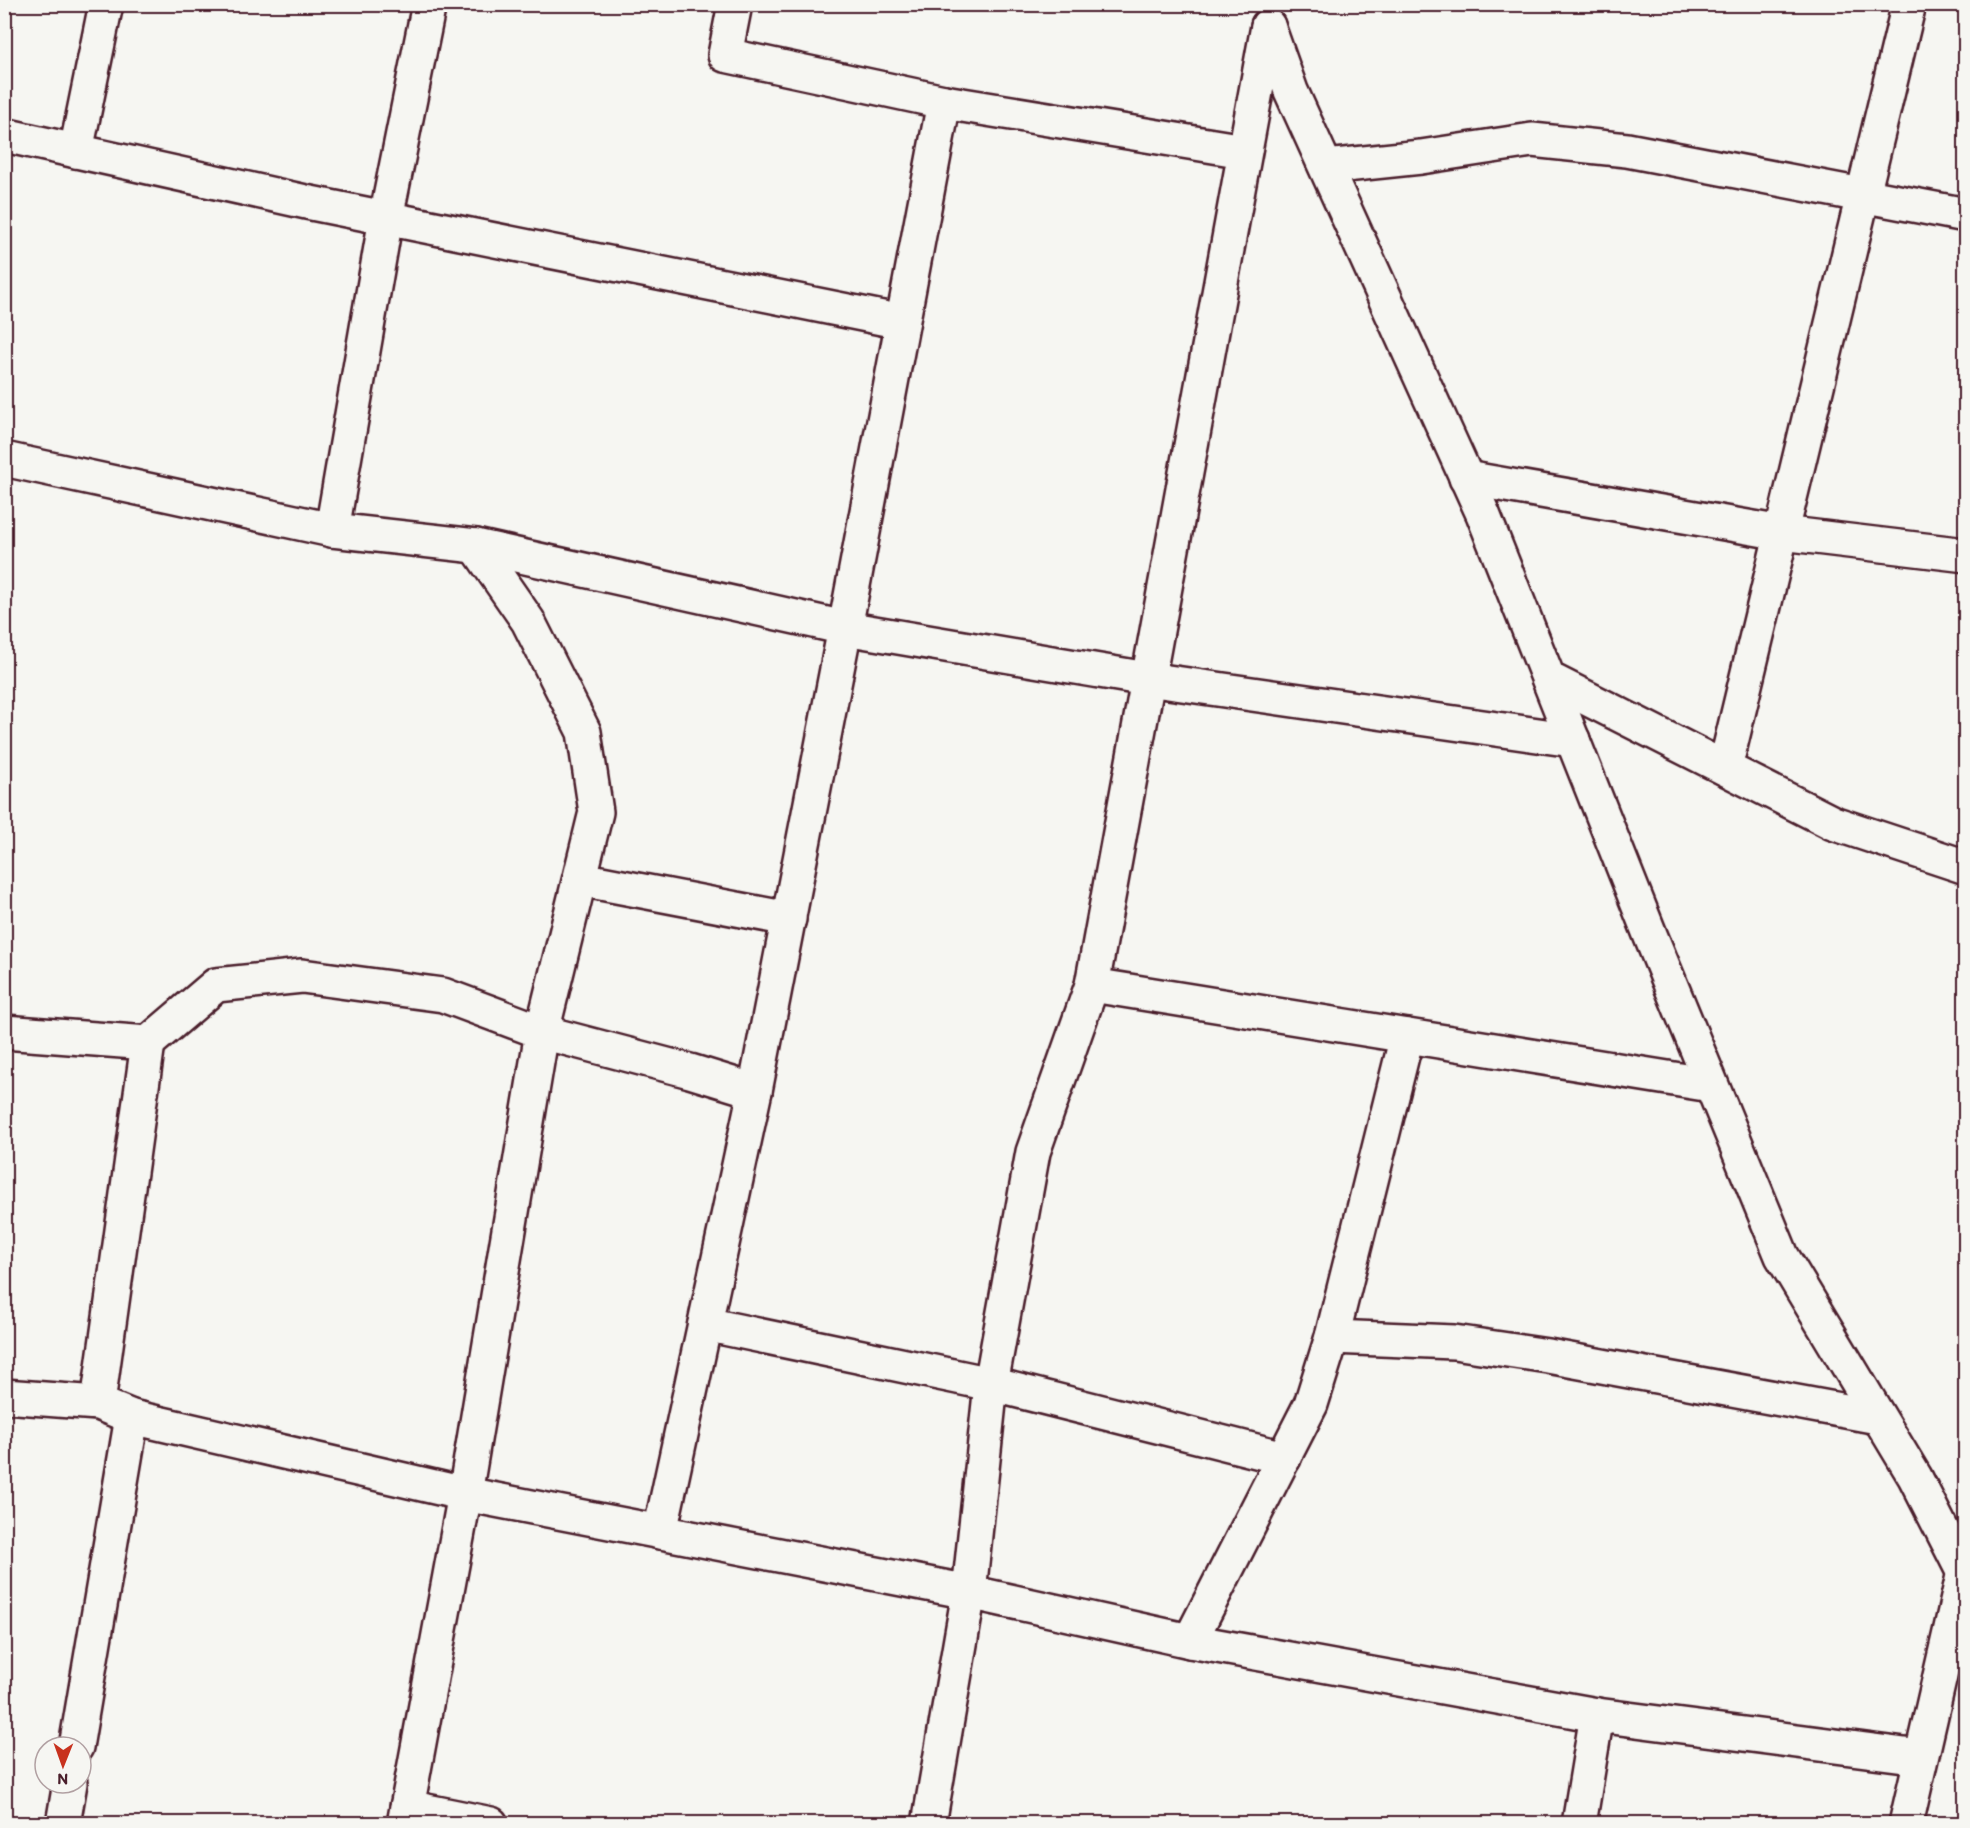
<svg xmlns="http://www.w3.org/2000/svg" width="1970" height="1828" font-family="Itim,sans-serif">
<rect width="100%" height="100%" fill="#f6f6f2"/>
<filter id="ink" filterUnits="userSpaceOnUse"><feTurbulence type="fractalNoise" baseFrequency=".0167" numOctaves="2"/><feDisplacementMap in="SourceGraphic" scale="12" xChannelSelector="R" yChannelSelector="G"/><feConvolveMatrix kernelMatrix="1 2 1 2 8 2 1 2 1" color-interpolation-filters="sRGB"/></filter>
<g filter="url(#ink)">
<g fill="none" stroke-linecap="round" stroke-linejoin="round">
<defs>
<g id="minor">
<polyline points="735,4 725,55 944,102 1244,151"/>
<polyline points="1268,26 1291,91 1483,514 1651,937 1782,1256 1915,1477 1966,1577"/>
<polyline points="4,135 306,202 902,322"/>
<polyline points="76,151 106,4"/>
<polyline points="1326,167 1421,157 1532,140 1627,150 1966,215"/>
<polyline points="4,459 332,530 476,546 845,628 1147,679 1573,740"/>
<polyline points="1466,478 1782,533 1966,555"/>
<polyline points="332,530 386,218 429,4"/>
<polyline points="1549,679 1833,823 1966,867"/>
<polyline points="1725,768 1909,4"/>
<polyline points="580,879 789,919"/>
<polyline points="1092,985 1711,1085"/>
<polyline points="4,1032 148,1043 216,985 302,976 443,995 542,1032 690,1071 755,1091"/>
<polyline points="705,1324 991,1384 1284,1458"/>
<polyline points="1332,1337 1454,1342 1548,1356 1878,1417"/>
<polyline points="4,1396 98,1403 132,1417 465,1494 969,1592 1190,1641 1597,1715 1920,1757"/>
<polyline points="98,1403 148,1043"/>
<polyline points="660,1532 755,1091 845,628 944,102"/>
<polyline points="1190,1641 1311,1404 1332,1337 1407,1036"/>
<polyline points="76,1747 132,1417"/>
<polyline points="407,1807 491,1824"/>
<polyline points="63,1824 70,1783"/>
<polyline points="404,1824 465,1494 542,1032 596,812 584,732 528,621 476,546"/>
<polyline points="929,1824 969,1592 991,1384 1033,1152 1092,985 1268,26"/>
<polyline points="1579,1824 1597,1715"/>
<polyline points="1906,1824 1966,1563"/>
</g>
</defs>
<!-- minor casing -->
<use href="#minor" stroke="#4a1f2b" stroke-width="38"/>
<!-- minor -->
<use href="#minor" stroke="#f6f6f2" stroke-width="33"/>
</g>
</g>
<!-- margin -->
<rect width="1970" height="1828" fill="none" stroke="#f6f6f2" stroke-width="24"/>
<rect x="12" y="12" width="1946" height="1804" fill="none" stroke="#4a1f2b" stroke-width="2" filter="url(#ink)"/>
<!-- north arrow -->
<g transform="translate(63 1765) rotate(181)"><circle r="28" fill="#f6f6f2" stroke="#b1a0a2" stroke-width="1.5"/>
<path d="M0-4.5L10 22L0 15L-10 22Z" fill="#c8321e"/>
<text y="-9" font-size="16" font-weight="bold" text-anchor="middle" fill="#4a1f2b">N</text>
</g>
</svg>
